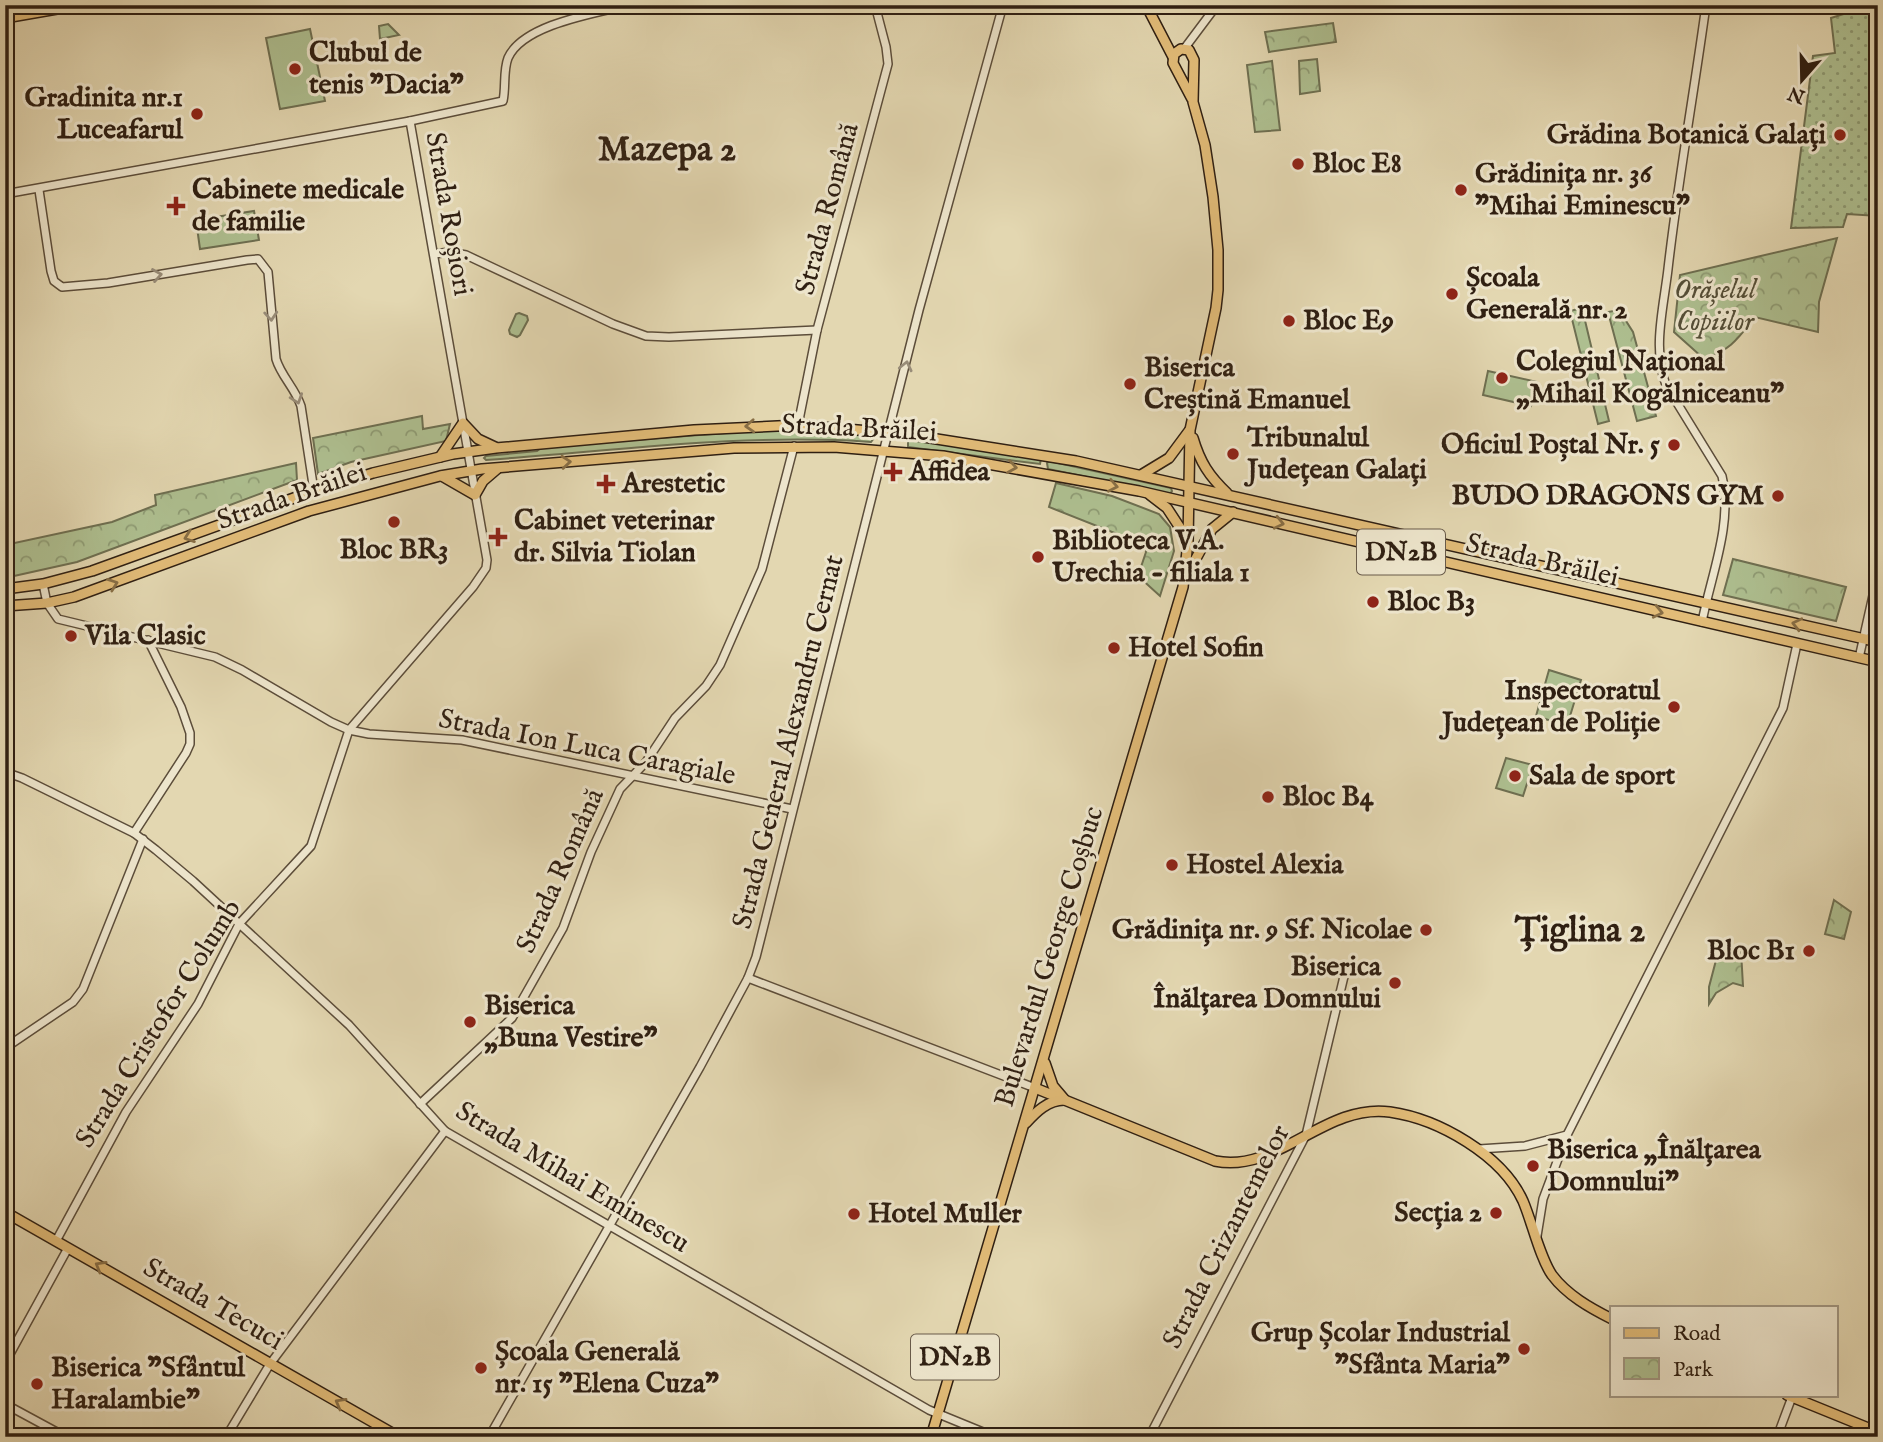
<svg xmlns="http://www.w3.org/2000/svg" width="1883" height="1442" font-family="'IM FELL English',serif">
<defs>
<pattern id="park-crowns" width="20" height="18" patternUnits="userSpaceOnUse" patternTransform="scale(1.75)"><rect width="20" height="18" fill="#aebf90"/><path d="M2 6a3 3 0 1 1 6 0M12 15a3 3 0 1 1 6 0" fill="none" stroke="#8e9b74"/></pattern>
<pattern id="garden-dots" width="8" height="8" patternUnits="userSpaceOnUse" patternTransform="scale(1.75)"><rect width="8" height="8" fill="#aebf90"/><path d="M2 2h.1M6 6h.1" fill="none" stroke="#8e9b74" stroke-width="1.8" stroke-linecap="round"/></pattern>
</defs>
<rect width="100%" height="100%" fill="#e3d7b1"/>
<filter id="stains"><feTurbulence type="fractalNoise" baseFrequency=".00286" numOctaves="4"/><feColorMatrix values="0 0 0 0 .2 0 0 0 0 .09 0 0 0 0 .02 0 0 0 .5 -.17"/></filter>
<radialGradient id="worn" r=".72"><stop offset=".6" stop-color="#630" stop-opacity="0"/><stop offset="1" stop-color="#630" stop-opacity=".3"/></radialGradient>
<!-- grass -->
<g fill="#aebf90" stroke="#6e6f51" stroke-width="2">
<polygon points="310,29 325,101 280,109 266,38"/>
<polygon points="254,211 259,240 200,249 196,220"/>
<polygon points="1488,371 1537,382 1531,406 1483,395"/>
<path d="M752,431H831L872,435L874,438L871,442C742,433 615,451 486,460L484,458L486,456L537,451L542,447Z"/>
<polygon points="908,439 1041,459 1040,464 908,447"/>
<polygon points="1049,461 1171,488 1172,491 1170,494 1048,469 1047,463"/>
<polygon points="1549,670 1581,680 1567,726 1536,716"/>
<polygon points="1506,758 1533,765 1523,796 1496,788"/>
</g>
<!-- park -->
<g fill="url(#park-crowns)" stroke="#6e6f51" stroke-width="2">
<polygon points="1333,23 1336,42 1269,52 1265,32"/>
<polygon points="388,24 399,35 380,39 379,26"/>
<polygon points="1317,59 1320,91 1300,94 1299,61"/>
<polygon points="1272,61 1280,130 1255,132 1247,65"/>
<path d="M1837,238L1819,302L1818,332L1755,317C1740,336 1729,353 1703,358L1674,332L1680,275Z"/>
<polygon points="1582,308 1609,421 1598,424 1570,311"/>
<polygon points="1619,310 1633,332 1656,416 1637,421 1608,312"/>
<polygon points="519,313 527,316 528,320 520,335 517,337 510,334 509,330 516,314"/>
<polygon points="422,416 423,429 450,424 446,441 351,462 318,474 313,438"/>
<polygon points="296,463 297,480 77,562 5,578 5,545 112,522 156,505 155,495"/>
<polygon points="1056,483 1112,496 1159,514 1170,527 1174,551 1160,596 1138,576 1146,552 1145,545 1049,507"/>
<polygon points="1733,559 1846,587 1836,621 1723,595"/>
<polygon points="1834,900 1851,912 1844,939 1825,934"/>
<polygon points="1720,945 1741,951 1743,986 1733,983 1716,993 1709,1004 1709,987"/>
</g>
<!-- garden -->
<polygon fill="url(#garden-dots)" stroke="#6e6f51" stroke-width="2" points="1872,5 1878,5 1878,216 1847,214 1843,227 1791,228 1813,56 1835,53 1831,18"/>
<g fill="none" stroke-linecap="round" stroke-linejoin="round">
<defs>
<g id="minor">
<polyline points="1184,49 1217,5"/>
<path d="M410,121L503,101C506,87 503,71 508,58C523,24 597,13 629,5"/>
<path d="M39,190L51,271L54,281L62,287L108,283L247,260L258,259L268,272L276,359C281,376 295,388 301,406L314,491"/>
<polyline points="5,194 410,121 487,560 486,568 473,587 349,730 311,846 239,924 198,1004 126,1112 56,1241"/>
<polyline points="434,254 450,252 466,255 613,324 646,336 669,337 817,330"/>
<polyline points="798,425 817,330 888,64 886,47 875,5"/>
<polyline points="43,584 47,603 58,619 215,657 242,670 331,722 349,730 369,734 462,740 792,809"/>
<path d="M1702,622C1711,575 1733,524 1722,476L1666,385C1652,349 1664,305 1668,269C1678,181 1694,93 1706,5"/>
<polyline points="1859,658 1878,573"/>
<polyline points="5,772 22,778 134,833 156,850 193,881 349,1025 445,1131 929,1410 995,1437"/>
<polyline points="134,833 186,753 190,744 190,733 181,707 148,640"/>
<polyline points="748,978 1035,1088"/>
<polyline points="5,1048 73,1002 83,989 143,839"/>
<polyline points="420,1104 512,1018 563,928 591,852 620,789 646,762 675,718 706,686 720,665 762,569 794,446"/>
<polyline points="1479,1149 1525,1146 1567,1135"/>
<polyline points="1537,1236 1543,1199 1567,1135 1783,708 1797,644"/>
<polyline points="5,1363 68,1248"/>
<polyline points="5,1404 66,1437"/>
<polyline points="226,1437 270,1364 445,1131"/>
<polyline points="489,1437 700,1067 748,978 756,957 919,310 1003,5"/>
<polyline points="1149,1437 1306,1135 1346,968"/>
<polyline points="1777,1437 1792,1397"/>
</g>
<g id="major">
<polyline points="1146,5 1173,57"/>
<polyline points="5,18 80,5"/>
<path d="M1193,438C1200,462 1209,476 1227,493"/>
<polyline points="440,457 463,423 478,439 495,447"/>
<polyline points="1141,475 1169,458 1189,431"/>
<polyline points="442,476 475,495 483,481 497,469"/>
<polyline points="1150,495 1167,508 1186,537"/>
<polyline points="1187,575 1212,529 1233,512"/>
<polyline points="5,589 43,584 92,571 305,494 373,473 453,454 496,448 694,430 798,425 905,434 1076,461 1878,642"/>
<polyline points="5,606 47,603 74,597 309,511 440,476 482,469 734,448 834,447 943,456 1139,491 1878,662"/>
<polyline points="1045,1063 1053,1086 1064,1099"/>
<path d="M1035,1088L1215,1161C1278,1174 1324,1103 1390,1112C1439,1119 1502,1155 1523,1201C1532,1222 1540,1258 1552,1275C1567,1295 1590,1308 1612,1319"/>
<path d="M1026,1123C1036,1112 1048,1100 1064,1100"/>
<polyline points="5,1212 399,1437"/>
<polyline points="1787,1395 1878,1432"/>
<polyline points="931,1437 1183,587 1188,542 1190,430 1216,308 1218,290 1218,250 1213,197 1205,145 1193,102 1194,60 1189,50 1181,49 1174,54 1173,63 1192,99"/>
</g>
</defs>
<!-- minor casing -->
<use href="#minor" stroke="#5c4d3a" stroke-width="10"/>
<!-- major casing -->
<use href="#major" stroke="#2f1f12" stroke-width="12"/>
<!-- minor -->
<use href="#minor" stroke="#ede5cc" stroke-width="7"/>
<!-- major -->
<use href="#major" stroke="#e2bc78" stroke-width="9"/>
</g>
<!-- one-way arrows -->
<defs><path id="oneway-chevron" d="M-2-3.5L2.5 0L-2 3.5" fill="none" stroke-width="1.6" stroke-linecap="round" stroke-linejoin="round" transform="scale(1.75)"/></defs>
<g stroke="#988c78">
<use href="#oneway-chevron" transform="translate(157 275) rotate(-10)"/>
<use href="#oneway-chevron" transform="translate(271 316) rotate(86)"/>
<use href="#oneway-chevron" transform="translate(906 366) rotate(-77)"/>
<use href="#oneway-chevron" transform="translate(297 399) rotate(71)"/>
</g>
<g stroke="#886e45">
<use href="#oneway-chevron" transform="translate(750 426) rotate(177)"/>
<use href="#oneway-chevron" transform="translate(566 462) rotate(-5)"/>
<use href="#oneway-chevron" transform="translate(1012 467) rotate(9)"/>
<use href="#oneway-chevron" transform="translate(1113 486) rotate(11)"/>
<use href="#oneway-chevron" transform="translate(1279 523) rotate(13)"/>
<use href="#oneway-chevron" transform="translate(189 537) rotate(160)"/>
<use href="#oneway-chevron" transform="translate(113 584) rotate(-20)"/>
<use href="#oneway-chevron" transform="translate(1658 612) rotate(13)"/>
<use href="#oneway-chevron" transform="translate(1797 624) rotate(-167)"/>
<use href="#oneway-chevron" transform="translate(100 1266) rotate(-150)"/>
<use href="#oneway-chevron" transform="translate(340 1403) rotate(-151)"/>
</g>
<!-- markers -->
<g fill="#8f2418" stroke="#ede5cc" stroke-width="2.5">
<circle cx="295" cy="69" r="7"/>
<circle cx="197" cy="114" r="7"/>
<circle cx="1840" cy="135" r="7"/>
<circle cx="1298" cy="164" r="7"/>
<circle cx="1461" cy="190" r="7"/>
<path d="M172.5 195.5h7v7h7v7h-7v7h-7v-7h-7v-7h7z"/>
<circle cx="1452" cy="294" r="7"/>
<circle cx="1289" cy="321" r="7"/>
<circle cx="1502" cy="378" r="7"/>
<circle cx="1130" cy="384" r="7"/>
<circle cx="1674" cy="445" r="7"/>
<circle cx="1233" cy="454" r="7"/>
<path d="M889.5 461.5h7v7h7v7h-7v7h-7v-7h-7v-7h7z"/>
<path d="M602.5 473.5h7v7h7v7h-7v7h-7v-7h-7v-7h7z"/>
<circle cx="1778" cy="496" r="7"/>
<circle cx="394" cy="522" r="7"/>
<path d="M494.5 526.5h7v7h7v7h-7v7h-7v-7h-7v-7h7z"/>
<circle cx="1038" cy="557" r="7"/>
<circle cx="1373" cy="602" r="7"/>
<circle cx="71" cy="636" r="7"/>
<circle cx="1114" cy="648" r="7"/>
<circle cx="1674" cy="707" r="7"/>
<circle cx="1515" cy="776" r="7"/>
<circle cx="1268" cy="797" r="7"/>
<circle cx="1172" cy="865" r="7"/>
<circle cx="1426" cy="930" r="7"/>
<circle cx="1809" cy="951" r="7"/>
<circle cx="1395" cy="983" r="7"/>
<circle cx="470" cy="1022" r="7"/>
<circle cx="1533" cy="1166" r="7"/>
<circle cx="1496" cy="1213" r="7"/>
<circle cx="854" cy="1214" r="7"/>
<circle cx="1524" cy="1349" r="7"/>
<circle cx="481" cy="1368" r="7"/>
<circle cx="37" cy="1384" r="7"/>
</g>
<g text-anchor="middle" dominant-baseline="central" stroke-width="6" stroke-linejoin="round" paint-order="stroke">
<!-- shield labels -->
<g fill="#ede5cc" stroke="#685a4a" stroke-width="2">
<rect x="1357" y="529.5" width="88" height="45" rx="5"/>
<rect x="911" y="1334.5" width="88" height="45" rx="5"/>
</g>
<g font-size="26" font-weight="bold" fill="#2f1f12">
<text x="1401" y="552">DN2B</text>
<text x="955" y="1357">DN2B</text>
</g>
<!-- poi labels -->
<g font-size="28" font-weight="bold" fill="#2f1f12" stroke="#ede5cc" text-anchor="start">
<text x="309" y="53">Clubul de<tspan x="309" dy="32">tenis "Dacia"</tspan></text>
<text x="183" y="98" text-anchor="end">Gradinita nr.1<tspan x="183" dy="32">Luceafarul</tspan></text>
<text x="1826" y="135" text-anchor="end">Grădina Botanică Galați</text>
<text x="1312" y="164">Bloc E8</text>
<text x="1475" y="174">Grădinița nr. 36<tspan x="1475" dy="32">"Mihai Eminescu"</tspan></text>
<text x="192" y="190">Cabinete medicale<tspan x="192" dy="32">de familie</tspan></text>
<text x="1466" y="278">Școala<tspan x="1466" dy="32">Generală nr. 2</tspan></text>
<text x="1303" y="321">Bloc E9</text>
<text x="1516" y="362">Colegiul Național<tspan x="1516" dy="32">„Mihail Kogălniceanu”</tspan></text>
<text x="1144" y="368">Biserica<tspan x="1144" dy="32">Creștină Emanuel</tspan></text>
<text x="1247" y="438">Tribunalul<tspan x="1247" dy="32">Județean Galați</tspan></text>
<text x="1660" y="445" text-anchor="end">Oficiul Poștal Nr. 5</text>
<text x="909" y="472">Affidea</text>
<text x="622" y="484">Arestetic</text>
<text x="1764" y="496" text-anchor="end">BUDO DRAGONS GYM</text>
<text x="514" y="521">Cabinet veterinar<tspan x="514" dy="32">dr. Silvia Tiolan</tspan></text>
<text x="1052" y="541">Biblioteca V.A.<tspan x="1052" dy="32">Urechia - filiala 1</tspan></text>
<text x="394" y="550" text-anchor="middle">Bloc BR3</text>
<text x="1387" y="602">Bloc B3</text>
<text x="85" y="636">Vila Clasic</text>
<text x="1128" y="648">Hotel Sofin</text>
<text x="1660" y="691" text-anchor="end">Inspectoratul<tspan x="1660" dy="32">Județean de Poliție</tspan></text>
<text x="1529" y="776">Sala de sport</text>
<text x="1282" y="797">Bloc B4</text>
<text x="1186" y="865">Hostel Alexia</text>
<text x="1412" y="930" text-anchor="end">Grădinița nr. 9 Sf. Nicolae</text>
<text x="1795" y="951" text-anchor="end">Bloc B1</text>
<text x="1381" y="967" text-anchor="end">Biserica<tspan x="1381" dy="32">Înălțarea Domnului</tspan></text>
<text x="484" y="1006">Biserica<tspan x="484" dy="32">„Buna Vestire"</tspan></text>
<text x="1547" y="1150">Biserica „Înălțarea<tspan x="1547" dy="32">Domnului"</tspan></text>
<text x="1482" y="1213" text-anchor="end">Secția 2</text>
<text x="868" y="1214">Hotel Muller</text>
<text x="1510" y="1333" text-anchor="end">Grup Școlar Industrial<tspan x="1510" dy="32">"Sfânta Maria"</tspan></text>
<text x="495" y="1352">Școala Generală<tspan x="495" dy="32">nr. 15 "Elena Cuza"</tspan></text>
<text x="51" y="1368">Biserica "Sfântul<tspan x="51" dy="32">Haralambie"</tspan></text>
</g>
<!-- street labels -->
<g font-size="28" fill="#2f1f12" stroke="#ede5cc">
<text transform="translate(828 209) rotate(-75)">Strada Română</text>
<text transform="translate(448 214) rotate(80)">Strada Roșiori</text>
<text transform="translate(859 429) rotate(3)">Strada Brăilei</text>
<text transform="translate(292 497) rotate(-19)">Strada Brăilei</text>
<text transform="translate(1542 561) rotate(13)">Strada Brăilei</text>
<text transform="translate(789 742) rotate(-76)">Strada General Alexandru Cernat</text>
<text transform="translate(587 748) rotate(11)">Strada Ion Luca Caragiale</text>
<text transform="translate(561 871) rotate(-66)">Strada Română</text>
<text transform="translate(1050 957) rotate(-73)">Bulevardul George Coșbuc</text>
<text transform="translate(159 1024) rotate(-58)">Strada Cristofor Columb</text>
<text transform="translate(572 1178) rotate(31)">Strada Mihai Eminescu</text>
<text transform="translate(1227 1237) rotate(-63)">Strada Crizantemelor</text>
<text transform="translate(213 1305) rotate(30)">Strada Tecuci</text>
</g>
<!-- park labels -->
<g font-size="28" font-style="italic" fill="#554f38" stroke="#ede5cc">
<text x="1715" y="290">Orășelul<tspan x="1715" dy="32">Copiilor</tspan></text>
</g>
<!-- district labels -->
<g font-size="35" font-weight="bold" fill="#2f1f12" stroke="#ede5cc">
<text x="667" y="150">Mazepa 2</text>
<text x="1580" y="931">Țiglina 2</text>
</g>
</g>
<!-- margin -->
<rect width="1883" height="1442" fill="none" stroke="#e3d7b1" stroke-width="28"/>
<rect x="7" y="7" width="1869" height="1428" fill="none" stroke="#2f1f12" stroke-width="3.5"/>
<rect x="14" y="14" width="1855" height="1414" fill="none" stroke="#2f1f12" stroke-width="2"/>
<!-- legend -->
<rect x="1610" y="1306" width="228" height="91" fill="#ede5cc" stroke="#a19682" stroke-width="2"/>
<rect x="1624" y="1328" width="35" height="10" fill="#e2bc78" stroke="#a19682" stroke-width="2"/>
<text x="1673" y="1340" font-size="21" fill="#2f1f12">Road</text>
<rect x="1624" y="1358" width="35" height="21" fill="url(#park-crowns)" stroke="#a19682" stroke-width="2"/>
<text x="1673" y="1376" font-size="21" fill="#2f1f12">Park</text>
<!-- north arrow -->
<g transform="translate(1802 80) rotate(200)" stroke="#ede5cc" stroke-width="5" paint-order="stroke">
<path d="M0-5L12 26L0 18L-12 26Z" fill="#2f1f12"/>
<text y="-10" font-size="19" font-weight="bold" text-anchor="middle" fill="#2f1f12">N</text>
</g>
<rect width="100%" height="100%" filter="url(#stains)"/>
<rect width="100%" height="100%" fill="url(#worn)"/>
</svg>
